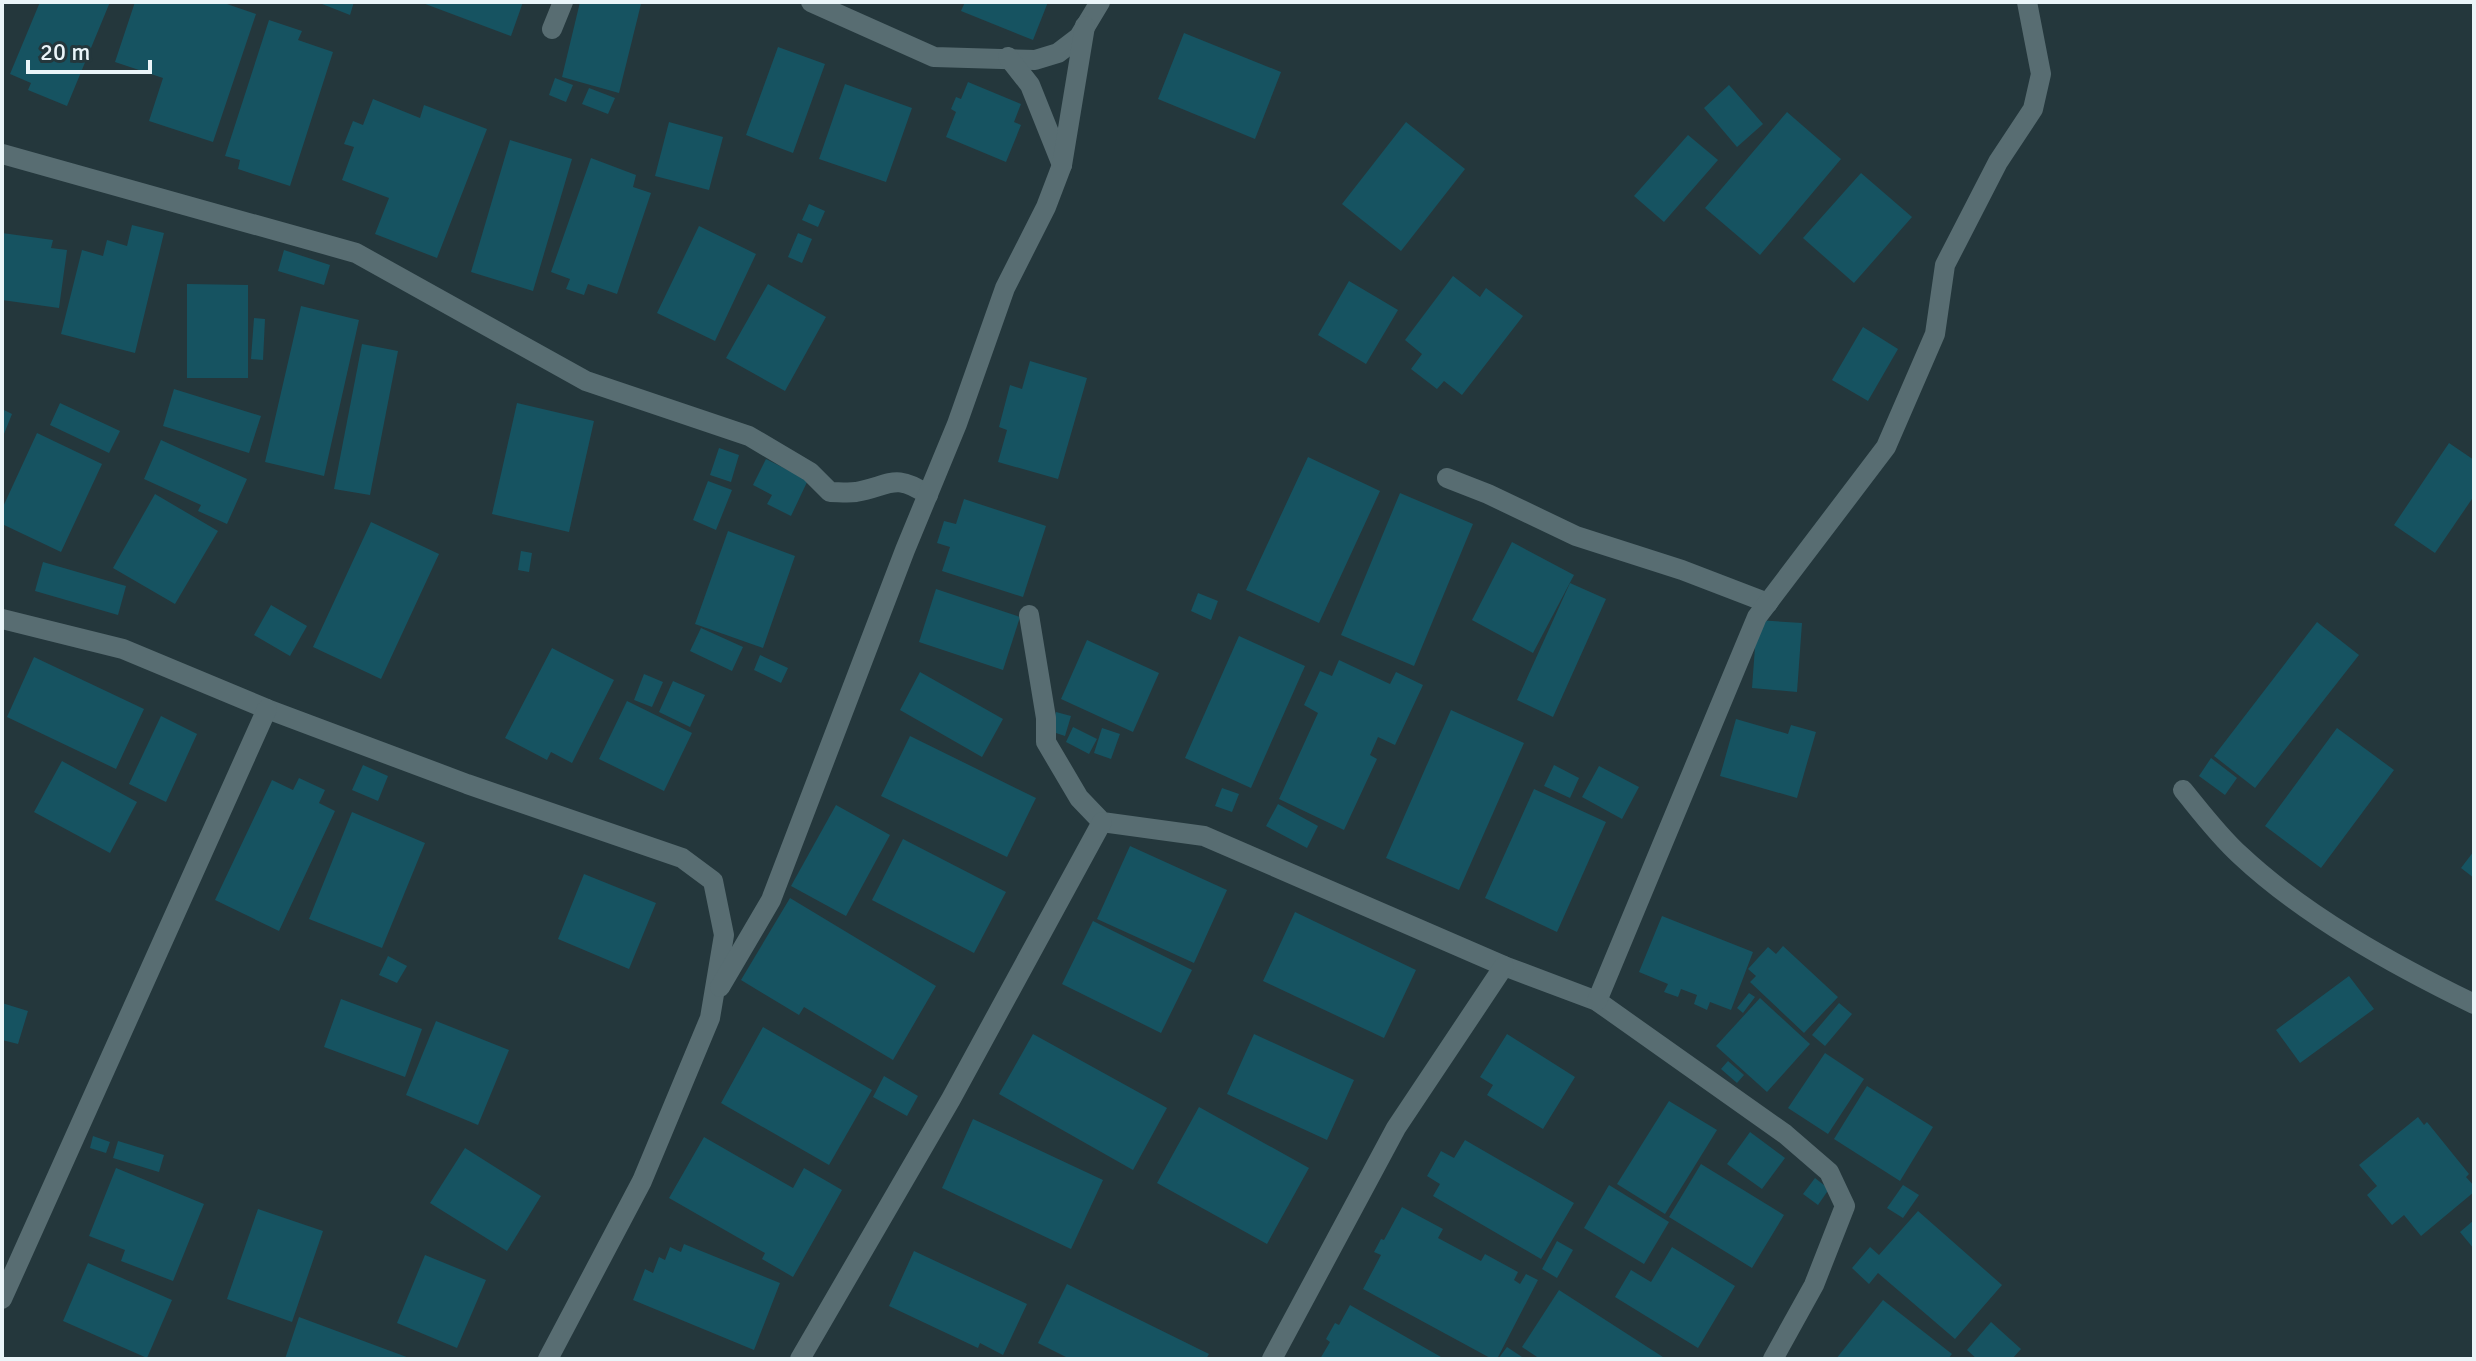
<svg xmlns="http://www.w3.org/2000/svg" width="2476" height="1361" font-family="Signika,sans-serif">
<rect width="100%" height="100%" fill="#24373c"/>
<!-- building -->
<g fill="#165361">
<polygon points="40,2 110,2 67,106 28,90 31,83 10,74"/>
<polygon points="135,2 221,2 256,14 213,142 149,121 163,78 115,62"/>
<polygon points="317,2 354,2 350,15"/>
<polygon points="420,2 523,2 511,36"/>
<polygon points="580,2 641,4 619,93 562,77"/>
<polygon points="965,2 1048,2 1033,40 961,11"/>
<polygon points="269,20 302,31 298,40 333,52 290,186 238,169 240,160 225,156"/>
<polygon points="1184,33 1281,72 1255,139 1158,99"/>
<polygon points="778,47 825,64 793,153 746,135"/>
<polygon points="555,78 573,85 566,102 549,95"/>
<polygon points="968,82 1021,104 1014,122 1021,125 1006,162 946,137 956,112 951,109 956,97 961,99"/>
<polygon points="845,84 912,108 886,182 819,159"/>
<polygon points="1729,85 1763,124 1737,147 1704,108"/>
<polygon points="589,88 615,98 608,114 582,104"/>
<polygon points="373,99 420,118 424,105 487,129 437,258 375,234 389,198 342,180 354,147 344,144 353,121 363,125"/>
<polygon points="1787,112 1841,159 1760,255 1705,208"/>
<polygon points="669,122 723,137 709,190 655,176"/>
<polygon points="1406,122 1465,169 1401,251 1342,204"/>
<polygon points="1688,135 1718,160 1664,222 1634,196"/>
<polygon points="510,140 572,159 533,291 471,272"/>
<polygon points="591,158 636,175 633,187 651,193 617,294 588,284 584,295 566,289 570,279 551,272"/>
<polygon points="1861,173 1912,217 1854,283 1803,238"/>
<polygon points="809,204 825,211 818,227 802,220"/>
<polygon points="132,225 164,233 135,353 61,334 82,250 103,256 107,240 127,246"/>
<polygon points="699,226 756,254 715,341 657,313"/>
<polygon points="2,233 53,240 51,248 67,250 59,308 2,300"/>
<polygon points="798,233 812,239 802,263 788,257"/>
<polygon points="284,250 330,265 324,285 278,271"/>
<polygon points="1453,276 1480,297 1486,288 1523,316 1462,395 1444,381 1437,389 1411,369 1422,354 1405,340"/>
<polygon points="1349,281 1398,310 1366,364 1318,335"/>
<polygon points="187,284 248,285 248,378 187,378"/>
<polygon points="768,284 826,317 785,391 726,358"/>
<polygon points="301,306 359,320 324,476 265,462"/>
<polygon points="254,318 265,319 263,360 251,359"/>
<polygon points="1863,327 1898,349 1868,401 1832,380"/>
<polygon points="362,344 398,351 370,495 334,489"/>
<polygon points="1030,361 1087,378 1058,479 998,462 1007,430 999,427 1010,385 1022,389"/>
<polygon points="174,389 261,416 249,453 163,426"/>
<polygon points="60,403 120,431 109,453 50,425"/>
<polygon points="517,403 594,421 569,532 492,514"/>
<polygon points="2,409 12,414 2,439"/>
<polygon points="37,433 102,464 61,552 2,524 2,509"/>
<polygon points="161,440 247,479 227,524 198,511 201,505 144,479"/>
<polygon points="2449,443 2474,460 2474,496 2435,553 2394,525"/>
<polygon points="719,448 739,455 731,482 710,475"/>
<polygon points="1308,457 1380,491 1319,623 1246,590"/>
<polygon points="766,459 808,480 791,516 767,504 772,495 753,485"/>
<polygon points="708,481 732,490 716,530 693,520"/>
<polygon points="1400,493 1473,524 1414,666 1341,635"/>
<polygon points="155,494 218,531 175,604 113,568"/>
<polygon points="964,499 1046,526 1023,597 942,571 950,547 937,543 944,521 956,524"/>
<polygon points="371,522 439,554 381,679 313,647"/>
<polygon points="728,531 795,556 763,648 695,624"/>
<polygon points="1512,542 1574,575 1533,653 1472,620"/>
<polygon points="521,551 532,553 529,572 518,570"/>
<polygon points="43,562 126,586 118,615 35,591"/>
<polygon points="1570,583 1606,599 1553,717 1517,700"/>
<polygon points="936,589 1020,617 1003,670 919,642"/>
<polygon points="1198,593 1218,601 1211,620 1191,611"/>
<polygon points="271,605 307,626 290,656 254,635"/>
<polygon points="1757,620 1802,623 1797,692 1752,688"/>
<polygon points="2317,622 2359,655 2255,788 2214,756"/>
<polygon points="701,628 743,647 732,671 690,651"/>
<polygon points="1239,636 1305,666 1251,788 1185,758"/>
<polygon points="1087,640 1159,673 1133,732 1061,699"/>
<polygon points="552,648 614,680 572,763 551,752 547,760 505,738"/>
<polygon points="760,655 788,668 781,683 754,670"/>
<polygon points="34,657 144,709 116,769 7,717"/>
<polygon points="1339,660 1390,684 1396,672 1423,685 1395,745 1378,737 1370,755 1377,759 1344,830 1279,799 1318,713 1304,705 1320,671 1332,676"/>
<polygon points="920,672 1003,719 982,757 900,710"/>
<polygon points="644,674 663,682 652,707 634,700"/>
<polygon points="673,681 705,695 690,727 659,712"/>
<polygon points="627,701 692,733 664,791 599,759"/>
<polygon points="1451,710 1524,743 1459,890 1386,858"/>
<polygon points="1056,712 1071,716 1065,736 1050,731"/>
<polygon points="161,716 197,734 166,802 129,784"/>
<polygon points="1736,719 1788,734 1791,725 1816,732 1797,798 1720,776"/>
<polygon points="1073,727 1097,739 1089,754 1066,742"/>
<polygon points="1102,728 1120,734 1111,759 1094,753"/>
<polygon points="2337,728 2394,770 2321,868 2265,826"/>
<polygon points="910,736 1036,798 1007,857 881,796"/>
<polygon points="2211,758 2237,778 2225,795 2199,776"/>
<polygon points="62,761 137,802 110,853 34,812"/>
<polygon points="363,765 388,776 378,801 352,790"/>
<polygon points="1554,765 1579,778 1570,798 1544,786"/>
<polygon points="1599,766 1639,787 1622,819 1582,797"/>
<polygon points="299,778 325,790 319,803 335,811 279,931 215,900 272,780 293,790"/>
<polygon points="1222,788 1239,794 1232,812 1215,806"/>
<polygon points="1534,789 1606,822 1557,932 1485,898"/>
<polygon points="1278,804 1318,826 1307,848 1266,826"/>
<polygon points="836,805 890,835 846,916 791,886"/>
<polygon points="352,812 425,843 382,948 309,919"/>
<polygon points="903,839 1006,892 974,953 872,900"/>
<polygon points="1130,846 1227,890 1194,963 1097,919"/>
<polygon points="2474,851 2474,878 2461,868"/>
<polygon points="584,874 656,903 629,969 558,939"/>
<polygon points="790,898 936,986 893,1060 804,1007 799,1015 741,980"/>
<polygon points="1295,912 1416,970 1384,1038 1263,981"/>
<polygon points="1662,916 1753,952 1731,1010 1710,1002 1707,1010 1694,1004 1697,995 1681,989 1678,997 1664,992 1668,984 1639,972"/>
<polygon points="1093,921 1192,970 1161,1033 1062,984"/>
<polygon points="1783,946 1838,997 1804,1033 1750,982 1756,976 1748,969 1768,947 1776,954"/>
<polygon points="388,956 407,966 397,983 379,975"/>
<polygon points="2349,976 2374,1009 2300,1063 2276,1030"/>
<polygon points="1749,993 1755,997 1743,1013 1737,1008"/>
<polygon points="1760,998 1810,1044 1767,1092 1716,1046"/>
<polygon points="341,999 422,1029 405,1077 324,1047"/>
<polygon points="2,1003 28,1011 18,1044 2,1040"/>
<polygon points="1839,1003 1852,1014 1825,1046 1812,1035"/>
<polygon points="436,1021 509,1050 478,1125 406,1095"/>
<polygon points="763,1027 872,1090 829,1165 721,1103"/>
<polygon points="1033,1034 1167,1108 1133,1170 999,1094"/>
<polygon points="1254,1034 1354,1080 1327,1140 1227,1094"/>
<polygon points="1507,1034 1575,1077 1543,1129 1487,1095 1493,1085 1480,1077"/>
<polygon points="1825,1053 1864,1079 1828,1134 1788,1108"/>
<polygon points="1728,1061 1744,1075 1737,1083 1721,1069"/>
<polygon points="884,1076 918,1096 907,1116 873,1097"/>
<polygon points="1867,1086 1933,1127 1900,1181 1834,1139"/>
<polygon points="1669,1101 1717,1130 1665,1214 1617,1184"/>
<polygon points="1199,1107 1309,1168 1267,1244 1157,1183"/>
<polygon points="2418,1117 2424,1125 2427,1122 2469,1174 2466,1177 2474,1186 2474,1192 2421,1236 2404,1215 2392,1225 2367,1195 2377,1186 2359,1165"/>
<polygon points="973,1119 1103,1180 1071,1249 942,1188"/>
<polygon points="1750,1132 1785,1158 1762,1189 1727,1164"/>
<polygon points="93,1136 110,1142 106,1153 90,1148"/>
<polygon points="704,1137 793,1188 804,1168 842,1190 793,1277 762,1259 765,1253 669,1198"/>
<polygon points="1465,1140 1574,1203 1541,1259 1433,1196 1440,1184 1427,1176 1441,1151 1454,1158"/>
<polygon points="118,1141 164,1155 159,1172 113,1158"/>
<polygon points="465,1148 541,1196 507,1251 430,1203"/>
<polygon points="1701,1164 1784,1215 1752,1268 1669,1217"/>
<polygon points="116,1168 204,1204 173,1281 121,1261 125,1250 89,1236"/>
<polygon points="1815,1178 1829,1189 1818,1205 1803,1194"/>
<polygon points="1609,1185 1669,1222 1644,1264 1584,1228"/>
<polygon points="1903,1185 1919,1195 1903,1218 1887,1208"/>
<polygon points="1402,1207 1443,1229 1438,1238 1481,1261 1485,1254 1518,1272 1514,1280 1520,1284 1526,1274 1538,1280 1497,1359 1492,1359 1363,1289 1381,1255 1374,1252 1381,1239 1384,1240"/>
<polygon points="258,1209 323,1231 292,1322 227,1299"/>
<polygon points="1918,1211 2002,1285 1955,1339 1878,1273 1869,1284 1852,1268 1870,1247 1879,1255"/>
<polygon points="2474,1220 2474,1249 2460,1232"/>
<polygon points="1557,1241 1573,1250 1557,1278 1542,1269"/>
<polygon points="684,1244 780,1283 754,1350 633,1300 645,1269 653,1273 659,1257 665,1260 670,1247 681,1252"/>
<polygon points="1672,1247 1735,1286 1698,1348 1615,1297 1631,1270 1651,1282"/>
<polygon points="914,1251 1027,1304 1003,1355 980,1343 978,1348 889,1306"/>
<polygon points="425,1255 486,1280 457,1348 397,1323"/>
<polygon points="88,1263 172,1300 147,1358 63,1321"/>
<polygon points="1067,1284 1209,1354 1206,1359 1070,1359 1038,1343"/>
<polygon points="1559,1290 1666,1359 1540,1359 1522,1347"/>
<polygon points="1883,1300 1952,1354 1948,1359 1836,1359"/>
<polygon points="1350,1305 1441,1357 1440,1359 1320,1359 1330,1342 1326,1339 1335,1323 1339,1325"/>
<polygon points="299,1317 412,1359 285,1359"/>
<polygon points="1991,1322 2021,1349 2012,1359 1977,1359 1967,1350"/>
<polygon points="1507,1347 1525,1359 1498,1359"/>
</g>
<g fill="none" stroke-linecap="round" stroke-linejoin="round">
<!-- minor -->
<g stroke="#586d72" stroke-width="20">
<polyline points="811,2 934,57 1035,60 1058,53 1079,37 1100,2"/>
<polyline points="552,29 563,2"/>
<polyline points="1008,57 1030,85 1062,165"/>
<path d="M2,154L356,253L586,381L749,436L810,472L830,492C838,492 848,493 856,492C890,486 894,472 928,495"/>
<polyline points="1447,478 1488,494 1576,536 1682,570 1768,603"/>
<polyline points="1029,615 1046,718 1046,742 1079,798 1102,822 1204,836 1504,966 1597,1001 1785,1134 1829,1172 1845,1206 1814,1285 1773,1359"/>
<polyline points="2,619 123,649 267,709 467,784 682,858 713,881 724,935 710,1018 642,1181 548,1359"/>
<path d="M2183,790C2201,812 2219,836 2240,855C2305,916 2394,965 2474,1004"/>
<polyline points="720,987 771,900 905,550 957,424 1005,288 1046,207 1062,165 1085,26"/>
<polyline points="1597,1001 1757,617 1886,447 1935,334 1945,265 1998,162 2033,109 2041,74 2027,2"/>
<polyline points="2,1299 267,709"/>
<polyline points="800,1359 951,1099 1102,822"/>
<polyline points="1272,1359 1396,1128 1504,966"/>
</g>
</g>
<!-- border -->
<rect width="2476" height="1361" fill="none" stroke="#eaf5f9" stroke-width="8"/>
<!-- scale -->
<path d="M28 60v12h122v-12" fill="none" stroke="#eaf5f9" stroke-width="4"/>
<text x="40" y="60" font-size="24" fill="#eaf5f9" stroke="#24373c" stroke-width="6" paint-order="stroke">20 m</text>
</svg>
